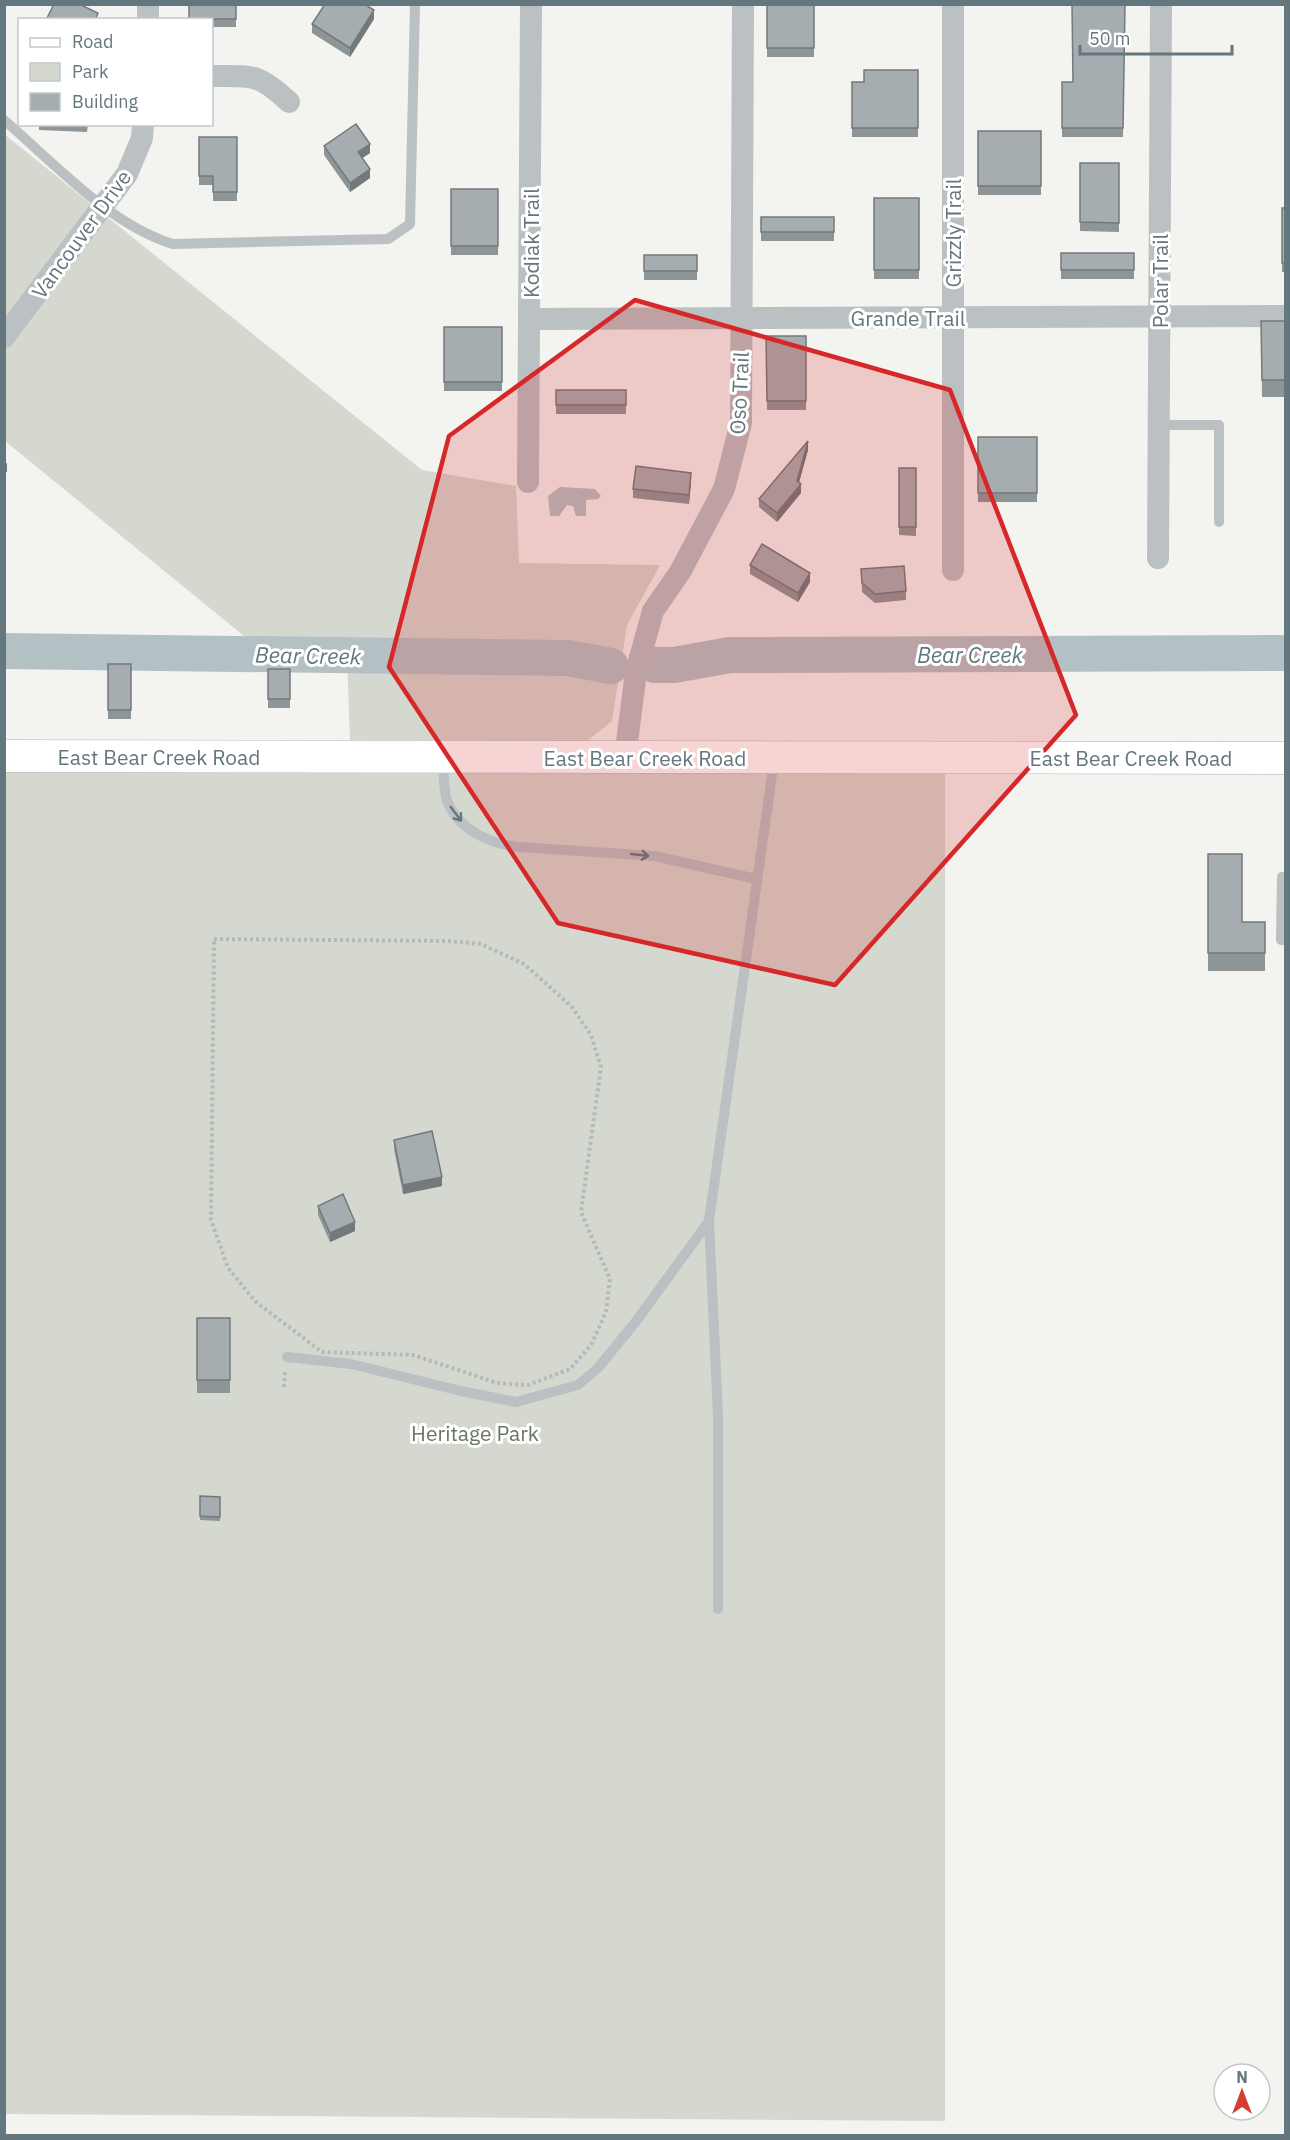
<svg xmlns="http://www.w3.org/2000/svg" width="1290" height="2140" font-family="'IBM Plex Sans',sans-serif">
<rect width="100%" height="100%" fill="#f3f3f0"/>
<!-- green -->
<g fill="#d4d8cf">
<polygon points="4,134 422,470 516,486 519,563 660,565 627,625 612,721 586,742 350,741 347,655 255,645 5,441"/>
<polygon points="5,749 945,752 945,2121 5,2114"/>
</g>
<!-- water -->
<polygon fill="#b4c1c4" points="560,487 595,489 601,496 598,499 586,500 586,516 576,516 573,506 567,505 559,516 550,516 548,496"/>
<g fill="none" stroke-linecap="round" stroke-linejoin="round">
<!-- river -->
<g stroke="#b4c1c4" stroke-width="36">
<polyline points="4,651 568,658 611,666"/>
<polyline points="655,665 674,665 730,655 1286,653"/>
</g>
<defs>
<polyline id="secondary" points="4,756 1286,758"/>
</defs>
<!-- secondary casing -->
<use href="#secondary" stroke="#adb4b6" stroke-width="33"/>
<!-- path -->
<g stroke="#b5b9ba" stroke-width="4" stroke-dasharray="3 3" stroke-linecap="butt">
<polygon points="214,939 449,941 481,944 524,964 572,1007 591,1035 601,1067 581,1212 610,1279 606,1312 591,1345 570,1369 528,1385 497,1383 413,1355 322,1352 256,1302 228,1268 211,1220"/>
<polyline points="284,1387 285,1371"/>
</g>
<!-- lane -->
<g stroke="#bbc0c2" stroke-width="10">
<path d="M4,120C54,163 110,225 173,244L388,239L410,224L415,4"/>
<polyline points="1159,425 1219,425 1219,522"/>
<path d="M443,759C444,772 443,789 447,801C459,830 490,844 519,847L655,856L756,879"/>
<polyline points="1286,877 1282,877 1281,940 1286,940"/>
<polyline points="287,1357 351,1364 461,1391 516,1402 578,1385 597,1369 634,1324 709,1221"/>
<polyline points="718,1609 718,1416 709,1221 774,761"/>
</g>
<!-- street -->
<g stroke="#bbc0c2" stroke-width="22">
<polyline points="148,20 148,4"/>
<path d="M212,76C253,76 258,73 289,102"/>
<polyline points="531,319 1286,316"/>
<polyline points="4,337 127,174 142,138 143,124"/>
<polyline points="528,482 531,4"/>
<polyline points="1158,558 1161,4"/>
<polyline points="953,570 953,4"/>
<polyline points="625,758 636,672 653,611 680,572 724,489 741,423 743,4"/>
</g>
<!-- secondary -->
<use href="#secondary" stroke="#fff" stroke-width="32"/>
</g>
<!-- wall -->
<g fill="#8e9597">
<polygon points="189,4 236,4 236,27 212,27 212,20 189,20"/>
<rect x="767" y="4" width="47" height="53"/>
<polygon points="1125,4 1123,137 1062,137 1062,82 1073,82"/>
<polygon points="374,19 350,57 312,33 312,24"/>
<polygon points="918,70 918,137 852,137 852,82 864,82"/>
<polygon points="39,124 88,124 87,132 39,130"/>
<rect x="978" y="131" width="63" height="64"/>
<polygon points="199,137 237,137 237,201 213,201 213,185 199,185"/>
<polygon points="324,146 370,153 362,158 370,178 350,192 324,155"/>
<polygon points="1080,163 1119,163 1119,232 1080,231"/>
<rect x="451" y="189" width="47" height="66"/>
<rect x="874" y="198" width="45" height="81"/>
<rect x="1282" y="208" width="4" height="64"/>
<rect x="761" y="217" width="73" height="24"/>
<rect x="1061" y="253" width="73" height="26"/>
<rect x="644" y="255" width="53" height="25"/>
<polygon points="1261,321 1286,321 1286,397 1262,397"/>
<rect x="444" y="327" width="58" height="64"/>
<polygon points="766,336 806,336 806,410 767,410"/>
<rect x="556" y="390" width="70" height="24"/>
<rect x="978" y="437" width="59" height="65"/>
<polygon points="808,450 799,483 801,493 777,522 759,507 759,499"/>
<polygon points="899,468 916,468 916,536 899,535"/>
<polygon points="691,482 689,504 633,498 633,489"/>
<polygon points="750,565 810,582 798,602 750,574"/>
<polygon points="861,569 906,591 906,600 875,603 862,592"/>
<rect x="108" y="664" width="23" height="55"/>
<rect x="268" y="669" width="22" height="39"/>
<polygon points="1208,854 1242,922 1265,922 1265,971 1208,971"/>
<polygon points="394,1140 442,1186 403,1194 394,1149"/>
<polygon points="318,1206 355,1231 330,1242 318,1215"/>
<rect x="197" y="1318" width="33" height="75"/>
<polygon points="200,1496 220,1497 220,1521 200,1520"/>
</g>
<!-- shaded-wall -->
<g fill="#74797b">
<polygon points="374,10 374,19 350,57 350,48"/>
<polygon points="370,144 370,153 358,161 358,152"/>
<polygon points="370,169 370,178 350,192 350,183"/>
<polygon points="808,441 808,450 797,489 801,484 801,493 777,522 777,513 797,481"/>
<polygon points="7,463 7,472 4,473 4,464"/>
<polygon points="691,473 691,482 689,504 689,495"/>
<polygon points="810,573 810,582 798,602 798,593"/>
<polygon points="442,1177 442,1186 403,1194 403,1185"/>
<polygon points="355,1222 355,1231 330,1242 330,1233"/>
</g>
<!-- building -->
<g fill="#a5adb0" stroke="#74797b" stroke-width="1.5">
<polygon points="54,4 79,4 98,13 95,20 46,20"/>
<rect x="189" y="4" width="47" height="15"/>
<polygon points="325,4 364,4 374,10 350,48 312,24"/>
<rect x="767" y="4" width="47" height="44"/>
<polygon points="1072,4 1125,4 1123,128 1062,128 1062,82 1073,82"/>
<polygon points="864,70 918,70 918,128 852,128 852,82 864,82"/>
<polygon points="356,124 370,144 358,152 370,169 350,183 324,146"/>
<rect x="978" y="131" width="63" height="55"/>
<polygon points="199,137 237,137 237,192 213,192 213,176 199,176"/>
<polygon points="1080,163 1119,163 1119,223 1080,222"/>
<rect x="451" y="189" width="47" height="57"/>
<rect x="874" y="198" width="45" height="72"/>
<rect x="1282" y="208" width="4" height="55"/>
<rect x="761" y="217" width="73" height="15"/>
<rect x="1061" y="253" width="73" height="17"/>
<rect x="644" y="255" width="53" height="16"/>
<polygon points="1261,321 1286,321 1286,380 1262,380"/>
<rect x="444" y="327" width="58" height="55"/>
<polygon points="766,336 806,336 806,401 767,401"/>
<rect x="556" y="390" width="70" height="15"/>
<rect x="978" y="437" width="59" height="56"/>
<polygon points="808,441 797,481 801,484 777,513 759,499"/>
<polygon points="636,466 691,473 689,495 633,489"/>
<rect x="899" y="468" width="17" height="59"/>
<polygon points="762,544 810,573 798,593 750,565"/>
<polygon points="904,566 906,591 875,594 862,583 861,569"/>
<rect x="108" y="664" width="23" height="46"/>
<rect x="268" y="669" width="22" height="30"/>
<polygon points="1208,854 1242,854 1242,922 1265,922 1265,953 1208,953"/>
<polygon points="432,1131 442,1177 403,1185 394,1140"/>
<polygon points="343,1194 355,1222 330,1233 318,1206"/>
<rect x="197" y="1318" width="33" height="62"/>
<polygon points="200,1496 220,1497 220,1517 200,1516"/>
</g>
<!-- one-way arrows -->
<defs><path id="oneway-shaft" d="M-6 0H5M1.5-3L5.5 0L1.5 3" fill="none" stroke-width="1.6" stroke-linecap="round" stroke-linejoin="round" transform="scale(1.5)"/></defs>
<g stroke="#65777e">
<use href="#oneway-shaft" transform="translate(456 814) rotate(53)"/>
<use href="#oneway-shaft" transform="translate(640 855) rotate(6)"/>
</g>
<!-- marked area -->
<path fill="#d62828" fill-opacity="0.2" stroke="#d62828" stroke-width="4.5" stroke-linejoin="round" d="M635,300L950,390L1076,715L835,985L558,923L389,667L449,436Z"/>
<g text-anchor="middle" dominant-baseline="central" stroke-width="6" stroke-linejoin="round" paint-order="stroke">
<!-- street labels -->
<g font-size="21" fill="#65777e" stroke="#fff">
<text transform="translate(953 233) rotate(-90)">Grizzly Trail</text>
<text transform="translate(81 234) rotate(-54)">Vancouver Drive</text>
<text transform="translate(531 243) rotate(-90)">Kodiak Trail</text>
<text transform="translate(1160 281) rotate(-90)">Polar Trail</text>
<text x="908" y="318">Grande Trail</text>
<text transform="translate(739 393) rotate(-87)">Oso Trail</text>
<text x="159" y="757">East Bear Creek Road</text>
<text x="645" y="758">East Bear Creek Road</text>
<text x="1131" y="758">East Bear Creek Road</text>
</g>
<!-- park labels -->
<g font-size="21" fill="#6a7663" stroke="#fff">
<text x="475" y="1433">Heritage Park</text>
</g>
<!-- water labels -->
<g font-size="22" font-style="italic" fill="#61787b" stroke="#fff">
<text x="970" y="654">Bear Creek</text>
<text transform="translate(308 655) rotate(1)">Bear Creek</text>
</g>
</g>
<!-- border -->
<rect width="1290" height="2140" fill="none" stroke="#65777e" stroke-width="12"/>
<!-- legend -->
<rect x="18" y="18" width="195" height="108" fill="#ffffff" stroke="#c1c9cb" stroke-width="1.5"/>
<rect x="30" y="38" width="30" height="9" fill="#ffffff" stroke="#c1c9cb" stroke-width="1.5"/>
<text x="72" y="48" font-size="18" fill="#65777e">Road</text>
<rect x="30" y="63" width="30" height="18" fill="#d4d8cf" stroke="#c1c9cb" stroke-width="1.5"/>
<text x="72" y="78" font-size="18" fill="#65777e">Park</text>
<rect x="30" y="93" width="30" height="18" fill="#a5adb0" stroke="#c1c9cb" stroke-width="1.5"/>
<text x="72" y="108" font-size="18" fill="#65777e">Building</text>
<!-- north arrow -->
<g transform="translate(1242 2092)"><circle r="28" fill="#ffffff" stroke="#c1c9cb" stroke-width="1.5"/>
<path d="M0-4.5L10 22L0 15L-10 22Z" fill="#d23e32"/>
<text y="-9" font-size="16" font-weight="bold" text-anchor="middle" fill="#65777e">N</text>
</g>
<!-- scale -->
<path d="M1080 45v9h152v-9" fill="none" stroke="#65777e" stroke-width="3"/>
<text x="1089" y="45" font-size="18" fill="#65777e" stroke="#ffffff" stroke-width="4.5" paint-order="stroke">50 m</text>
</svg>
